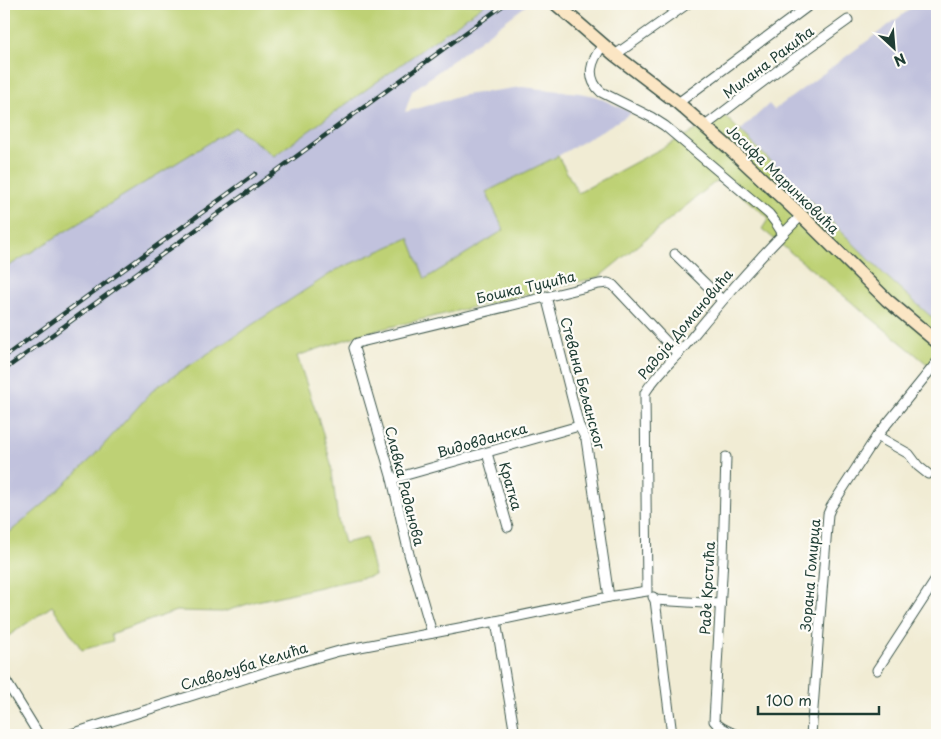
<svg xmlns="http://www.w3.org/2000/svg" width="941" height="739" font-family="'Playpen Sans',sans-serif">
<rect width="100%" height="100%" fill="#fdfcf7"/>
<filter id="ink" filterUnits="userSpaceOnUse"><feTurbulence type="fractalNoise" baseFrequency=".02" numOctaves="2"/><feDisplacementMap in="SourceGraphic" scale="10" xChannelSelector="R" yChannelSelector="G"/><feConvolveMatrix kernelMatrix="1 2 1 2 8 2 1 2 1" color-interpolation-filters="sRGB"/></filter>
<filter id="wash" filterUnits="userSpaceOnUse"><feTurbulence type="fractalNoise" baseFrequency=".0096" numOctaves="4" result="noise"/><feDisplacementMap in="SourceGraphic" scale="20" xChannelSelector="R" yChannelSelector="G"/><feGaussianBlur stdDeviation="1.12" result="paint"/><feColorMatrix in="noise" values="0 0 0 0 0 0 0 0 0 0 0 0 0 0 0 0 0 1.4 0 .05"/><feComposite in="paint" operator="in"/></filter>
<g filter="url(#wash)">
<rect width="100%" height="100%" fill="#f1ecd4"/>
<!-- industrial -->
<g fill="#c1c2dd">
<polygon points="485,4 528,4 412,91 405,112 464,95 522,87 579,93 595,96 632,113 558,156 486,192 505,230 425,279 409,238 336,270 155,388 91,459 45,503 4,537 4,269 235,127 274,156"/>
<polygon points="917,4 937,4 937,322 886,276 740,131 769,104 774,110"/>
</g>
<!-- green -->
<g fill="#bed175" stroke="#6e8754">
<polygon points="4,4 485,4 274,156 235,127 4,269"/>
<polygon points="724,115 886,276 937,322 937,372 762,229 769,218 720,178 599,277 365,333 297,356 321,427 331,464 338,521 344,543 366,538 375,575 257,601 223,612 176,611 111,634 113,641 82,650 52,606 4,639 4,537 45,503 91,459 155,388 336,270 409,238 425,279 504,230 486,192 558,156 578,193"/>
</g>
</g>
<g filter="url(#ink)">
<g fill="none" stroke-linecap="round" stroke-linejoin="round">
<defs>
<g id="street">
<path d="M603,45C591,61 585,77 601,92L651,117L665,126L769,214L776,223L783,234"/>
<polyline points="615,55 687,4"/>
<polyline points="678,103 811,4"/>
<polyline points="705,126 781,68 848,20"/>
<polyline points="675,254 722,300"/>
<polyline points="546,296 579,426 586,439 609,597"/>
<polyline points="877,436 909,454 918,466 928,474"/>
<polyline points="487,453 508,527"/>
<path d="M726,457L723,558L714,721C719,728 728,731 737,735"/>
<polyline points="392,479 579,426"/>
<polyline points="653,597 655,600 720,604"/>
<polyline points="655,600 672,735"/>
<polyline points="496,621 515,735"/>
<polyline points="432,633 409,554 392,479 354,348 357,343 599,284 608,283 613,285 678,354"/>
<polyline points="877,670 937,578"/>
<polyline points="4,678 39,735"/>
<path d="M68,735L269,671L339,651L496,621L609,597L647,591L645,393C655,376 671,362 684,347C721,301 759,257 801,216"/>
<polyline points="811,735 828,514 831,507 877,436 937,362"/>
</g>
<polyline id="secondary" points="556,4 615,55 678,103 727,146 807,221 887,300 937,342"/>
</defs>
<!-- street casing -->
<use href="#street" stroke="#3e574c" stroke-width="11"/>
<!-- secondary casing -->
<use href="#secondary" stroke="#3e574c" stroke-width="15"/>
<!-- street -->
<use href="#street" stroke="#fff" stroke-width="9"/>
<!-- secondary -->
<use href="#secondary" stroke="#fbe6c4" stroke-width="12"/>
<defs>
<g id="rail">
<polyline points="4,357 255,174"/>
<polyline points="4,370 505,4"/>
</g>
</defs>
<!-- rail casing -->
<use href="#rail" stroke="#1f3d34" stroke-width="4.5"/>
<!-- rail -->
<use href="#rail" stroke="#fdfcf7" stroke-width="2.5" stroke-dasharray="8" stroke-linecap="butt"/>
</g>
</g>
<g text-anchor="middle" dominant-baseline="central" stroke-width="4.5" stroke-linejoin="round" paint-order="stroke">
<!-- street labels -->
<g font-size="14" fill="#1f3d34" stroke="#fdfcf7">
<text transform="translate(768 62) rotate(-37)">Милана Ракића</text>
<text transform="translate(783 179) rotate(44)">Јосифа Маринковића</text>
<text transform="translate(526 287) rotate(-13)">Бошка Туцића</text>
<text transform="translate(685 324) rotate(-50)">Радоја Домановића</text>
<text transform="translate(583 383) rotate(75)">Стевана Бељанског</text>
<text transform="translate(482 440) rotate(-16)">Видовданска</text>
<text transform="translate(405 486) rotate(76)">Славка Раданова</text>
<text transform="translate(511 486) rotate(74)">Кратка</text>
<text transform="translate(810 575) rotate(-85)">Зорана Гомирца</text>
<text transform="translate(707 588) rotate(-87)">Раде Крстића</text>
<text transform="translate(244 666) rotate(-17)">Славољуба Келића</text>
</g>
</g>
<!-- margin -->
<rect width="941" height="739" fill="none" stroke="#fdfcf7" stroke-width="20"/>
<!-- north arrow -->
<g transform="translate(894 48) rotate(154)" stroke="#fdfcf7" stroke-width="4" paint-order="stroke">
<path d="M0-4L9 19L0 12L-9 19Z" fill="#1f3d34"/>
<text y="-8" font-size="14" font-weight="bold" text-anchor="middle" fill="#1f3d34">N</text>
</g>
<!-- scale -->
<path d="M758 706v8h121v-8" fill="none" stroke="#1f3d34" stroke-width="2.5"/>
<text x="766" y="706" font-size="15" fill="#1f3d34" stroke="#fdfcf7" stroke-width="4" paint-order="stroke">100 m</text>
</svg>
